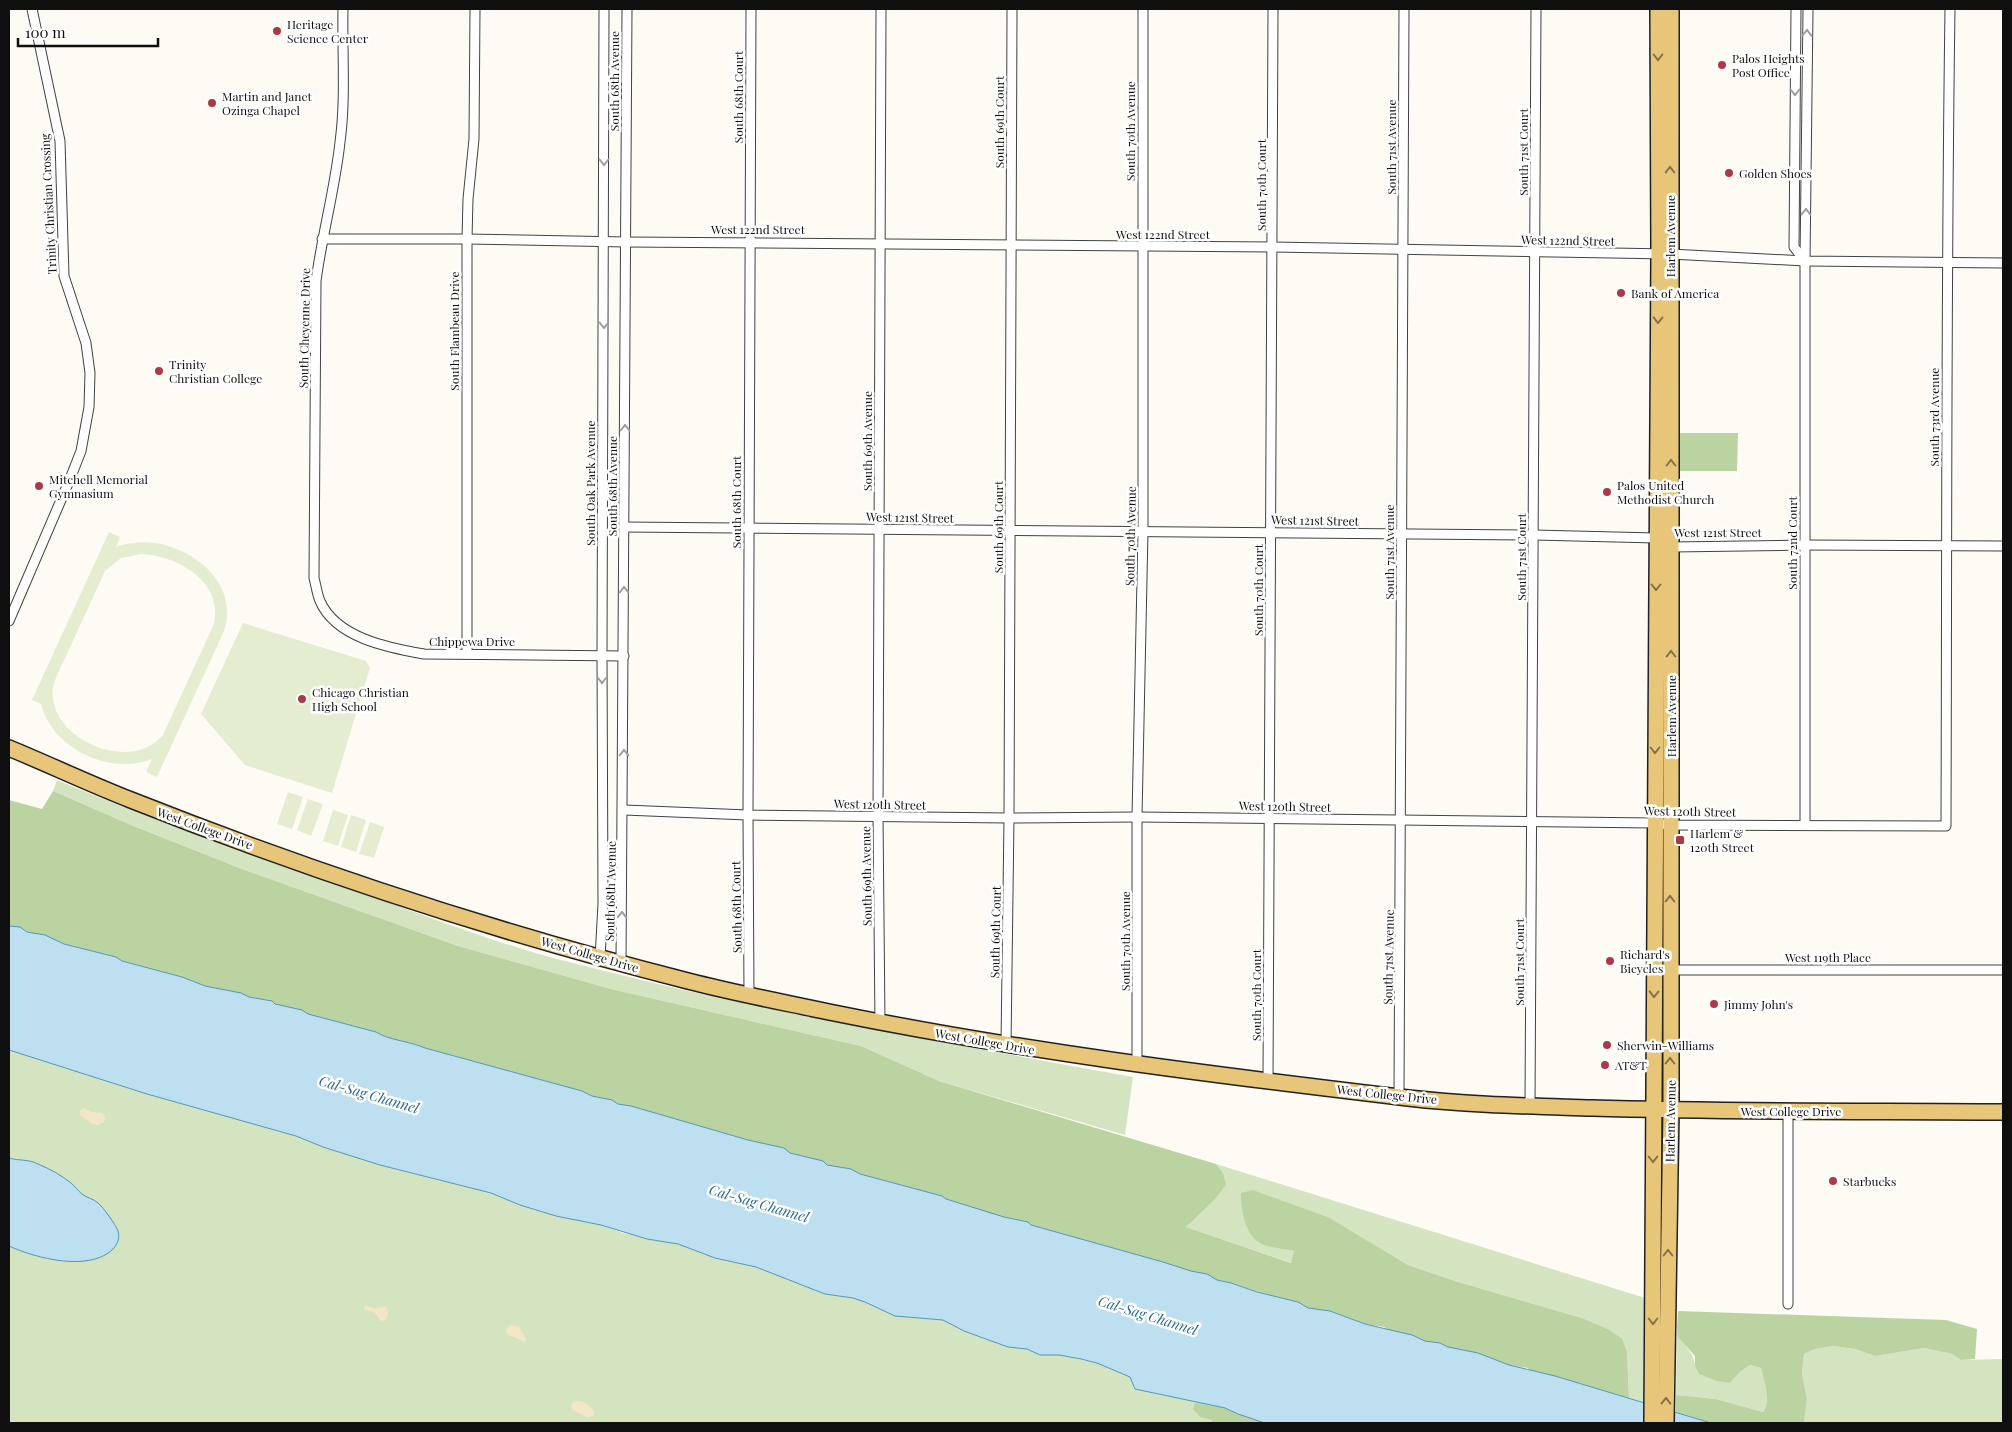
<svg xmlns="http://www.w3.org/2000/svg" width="2012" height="1432" font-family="'Playfair Display',serif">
<rect width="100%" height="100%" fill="#fdfbf3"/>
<!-- green -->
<g fill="#d5e4c0">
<path d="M57,780C152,820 250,853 347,888C419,913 491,942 565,961C752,1010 943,1042 1133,1077L1125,1135L939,1081L861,1046L611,989L458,946L242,869L136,827L53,791Z"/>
<polygon points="9,1050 147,1094 296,1136 323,1147 380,1165 491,1193 520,1205 556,1216 601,1225 623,1233 678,1244 715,1258 756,1267 825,1294 853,1298 865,1302 895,1316 943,1320 964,1331 1007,1347 1027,1349 1040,1355 1058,1355 1097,1363 1130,1377 1225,1408 1238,1414 1265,1423 9,1423"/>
<polygon points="1216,1164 1645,1298 1644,1402 1629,1398 1627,1352 1608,1329 1582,1318 1458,1282 1408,1265 1330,1218 1260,1243 1294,1251 1292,1263 1186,1227 1198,1214 1223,1173"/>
<path d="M1677,1328C1681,1346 1694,1349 1695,1366L1730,1383L1740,1372L1750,1365L1761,1368C1764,1381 1771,1400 1763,1412L1716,1399L1676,1395Z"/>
<polygon points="1833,1346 1855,1349 1875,1356 1924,1348 1952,1354 1961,1360 2003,1359 2003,1423 1804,1423 1807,1399 1802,1373 1804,1354 1815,1349"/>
</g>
<!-- forest -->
<g fill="#bbd3a1">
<polygon points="1680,433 1738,433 1737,471 1679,471"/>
<path d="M53,791L136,827L242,869L458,946L611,989L861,1046L939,1081L1216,1164L1223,1173L1226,1185L1214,1200L1186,1227L1291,1263L1294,1251C1285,1249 1266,1247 1260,1243C1244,1233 1241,1209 1241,1193L1253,1190L1330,1218L1408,1265L1458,1282L1582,1318L1608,1329L1622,1339L1627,1352L1629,1398L1555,1376L1531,1372L1528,1368L1509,1365L1478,1353L1448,1347L1440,1343L1425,1341L1420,1338L1390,1331L1384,1327L1365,1324L1330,1311L1308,1308L1231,1283L1217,1280L1207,1274L1191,1272L1163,1262L1031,1225L1028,1222L1004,1217L946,1199L942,1196L860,1174L851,1169L827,1165L823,1161L790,1153L784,1148L748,1140L631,1106L618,1104L612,1100L592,1096L582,1091L425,1048C409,1041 388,1040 375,1032L308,1014L302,1010L275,1004L271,1001L249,997L241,993L205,986L182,977L122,961L116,957L64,944L45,935L26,932L20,927L9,926V800L42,809Z"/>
<path d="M1678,1311L1946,1320L1977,1329L1975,1359L1961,1360L1952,1354L1924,1348L1875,1356L1855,1349L1833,1346L1815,1349L1804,1354L1802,1373L1807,1399L1804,1423H1711L1676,1412V1395L1716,1399L1763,1412C1771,1401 1764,1381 1761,1368L1750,1365L1740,1372L1730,1383L1717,1381L1699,1374L1695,1366V1356L1678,1337L1677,1328Z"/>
<polygon points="1195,1403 1225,1408 1238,1414 1265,1423 1212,1423 1212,1420 1200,1417 1193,1409"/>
</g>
<!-- sand -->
<g fill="#f3e6c5">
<polygon points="83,1108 92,1112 102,1113 105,1117 104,1122 98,1125 92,1124 80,1115 80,1111"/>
<polygon points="366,1305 375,1309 386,1306 388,1314 386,1320 381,1321 374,1312 365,1310 364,1308"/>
<polygon points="510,1325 519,1327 526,1339 525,1342 507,1334 506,1330"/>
<path d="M576,1401C584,1401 591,1405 594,1413L593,1416L587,1417L572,1410L571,1404Z"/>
</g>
<!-- pitch -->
<g fill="#e5edd1" fill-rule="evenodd">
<path d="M109,532L120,537L116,547C166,527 244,572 224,631L157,777L146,772L152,759C109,776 52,748 41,704L32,700ZM141,554C177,555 226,583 213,626L163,735C128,777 37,734 55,680L105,571L121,558Z"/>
<polygon points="243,623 366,661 370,668 332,793 245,765 201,714"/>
<polygon points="288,792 303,797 292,829 277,824"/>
<polygon points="308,799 323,804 311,836 297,830"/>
<polygon points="333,810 348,815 338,846 323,841"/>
<polygon points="351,815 366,820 356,852 341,847"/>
<polygon points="370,822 384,827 374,858 359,854"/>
</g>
<!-- water -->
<g fill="#bedfef" stroke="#4e97bc">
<path d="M9,926L20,927L27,932L45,935L64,944L116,957L122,961L182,977L205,986L241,993L249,997L272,1001L275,1004L302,1010L308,1014L376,1032C388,1040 409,1041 425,1048L582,1091L592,1096L612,1100L618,1104L631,1106L748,1140L784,1148L790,1153L823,1161L827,1165L851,1169L860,1174L942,1196L946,1199L1004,1217L1028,1222L1031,1225L1163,1262L1191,1271L1207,1274L1217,1280L1231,1283L1257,1292L1298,1302L1308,1308L1330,1311L1365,1324L1412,1335L1425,1341L1440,1343L1448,1347L1478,1353L1509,1365L1555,1376L1711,1423H1265L1238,1414L1225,1408L1135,1389L1130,1377L1097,1363L1081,1359L1059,1355H1040L1027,1349L1008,1347L964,1331L943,1320L895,1316L865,1302L853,1298L825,1294L756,1267L715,1258L678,1244L647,1239L601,1225L556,1216L520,1205L491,1193L380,1165L323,1147L296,1136L147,1094L9,1050Z"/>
<path d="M9,1158C19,1161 29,1159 38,1164C50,1169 61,1175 71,1183C75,1186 78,1191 82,1194C87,1198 94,1199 98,1203C103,1207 116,1225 118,1231C120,1237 118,1243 114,1248C91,1273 35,1258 9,1246Z"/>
</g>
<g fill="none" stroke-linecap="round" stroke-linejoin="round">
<defs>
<g id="street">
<path d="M343,9C342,53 346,98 340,142C335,189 322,235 316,281L314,578C316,585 317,594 320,601C336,638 389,648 424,654L624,656"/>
<polyline points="1796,9 1794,247 1805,261"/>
<polyline points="322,239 467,239 626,242 1273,247 1670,254 1805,261 2003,263"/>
<polyline points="624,527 1534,535 1656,538 1672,547 1805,545 2003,546"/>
<polyline points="9,621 70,479 81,451 89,407 90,373 86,343 64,276 60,141 32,9"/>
<polyline points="467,654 467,239 468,199 474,139 475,9"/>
<path d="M624,810L748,815L1009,818L1137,817L1655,823L1670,825L1946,826C1947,553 1946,281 1950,9"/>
<polyline points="1805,825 1805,261 1808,9"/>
<polyline points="600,958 603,904 602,655 604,9"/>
<polyline points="621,964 627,9"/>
<polyline points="1666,970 2003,970"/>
<polyline points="749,996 748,815 751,9"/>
<polyline points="880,1023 878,816 881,9"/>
<polyline points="1006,1045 1009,818 1012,9"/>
<polyline points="1137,1064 1137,817 1143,531 1143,9"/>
<polyline points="1268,1082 1273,9"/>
<polyline points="1399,1096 1404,9"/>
<polyline points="1530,1106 1536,9"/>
<polyline points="1788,1110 1788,1304"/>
</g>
<g id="primary">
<path d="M9,748C50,765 90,784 131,800C313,872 499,933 688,981C734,993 782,1002 829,1012C1020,1051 1214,1075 1408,1098C1469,1105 1531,1106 1592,1108C1729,1112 1866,1111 2003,1112"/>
<polyline points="1652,1423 1659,254 1658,9"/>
<polyline points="1666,1423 1671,1110 1671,9"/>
</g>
</defs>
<!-- street casing -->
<use href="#street" stroke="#424242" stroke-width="11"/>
<!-- primary casing -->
<use href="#primary" stroke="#202020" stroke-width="18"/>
<!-- street -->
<use href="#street" stroke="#fff" stroke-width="9"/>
<!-- primary -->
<use href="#primary" stroke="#e7c579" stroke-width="15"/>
</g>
<!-- one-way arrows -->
<defs><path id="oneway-chevron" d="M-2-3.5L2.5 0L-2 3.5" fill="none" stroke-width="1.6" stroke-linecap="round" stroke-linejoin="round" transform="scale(1.25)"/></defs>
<g stroke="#9f9f9f">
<use href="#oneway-chevron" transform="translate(1807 33) rotate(-89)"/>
<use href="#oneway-chevron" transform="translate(1795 92) rotate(90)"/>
<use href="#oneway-chevron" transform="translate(604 162) rotate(90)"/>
<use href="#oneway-chevron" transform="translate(1806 212) rotate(-89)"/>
<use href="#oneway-chevron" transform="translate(604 325) rotate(90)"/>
<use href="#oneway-chevron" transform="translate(625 428) rotate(-90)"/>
<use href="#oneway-chevron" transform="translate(624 590) rotate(-90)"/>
<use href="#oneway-chevron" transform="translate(602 680) rotate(90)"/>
<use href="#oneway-chevron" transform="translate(624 753) rotate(-90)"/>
<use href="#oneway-chevron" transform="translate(622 915) rotate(-89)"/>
</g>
<g stroke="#867349">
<use href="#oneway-chevron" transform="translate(1658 57) rotate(90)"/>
<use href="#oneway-chevron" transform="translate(1670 170) rotate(-90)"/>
<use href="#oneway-chevron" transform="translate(1658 320) rotate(91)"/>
<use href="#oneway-chevron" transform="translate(1671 463) rotate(-90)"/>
<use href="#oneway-chevron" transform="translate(1656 587) rotate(90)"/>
<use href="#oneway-chevron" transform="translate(1671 654) rotate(-90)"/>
<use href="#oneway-chevron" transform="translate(1655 750) rotate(90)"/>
<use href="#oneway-chevron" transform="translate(1670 899) rotate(-90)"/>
<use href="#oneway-chevron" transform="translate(1654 994) rotate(91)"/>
<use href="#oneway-chevron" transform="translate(1670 1061) rotate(-90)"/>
<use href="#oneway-chevron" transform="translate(1653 1159) rotate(90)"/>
<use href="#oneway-chevron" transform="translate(1668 1253) rotate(-90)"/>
<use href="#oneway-chevron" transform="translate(1653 1321) rotate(90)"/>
<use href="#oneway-chevron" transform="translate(1666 1401) rotate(-89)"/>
</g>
<!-- markers -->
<g fill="#ae3946" stroke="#fff" stroke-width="2">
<circle cx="277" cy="31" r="5"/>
<circle cx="1722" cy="65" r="5"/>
<circle cx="212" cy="103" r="5"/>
<circle cx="1729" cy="173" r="5"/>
<circle cx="1621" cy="293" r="5"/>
<circle cx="159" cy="371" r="5"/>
<circle cx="39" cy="486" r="5"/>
<circle cx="1607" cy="492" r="5"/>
<circle cx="302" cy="699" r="5"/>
<rect x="1675" y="835" width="10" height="10" rx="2.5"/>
<circle cx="1610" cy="961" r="5"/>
<circle cx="1714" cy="1004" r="5"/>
<circle cx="1607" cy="1045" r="5"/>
<circle cx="1605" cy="1065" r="5"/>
<circle cx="1833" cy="1181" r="5"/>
</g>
<g text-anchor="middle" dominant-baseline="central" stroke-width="5" stroke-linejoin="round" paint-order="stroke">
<!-- poi labels -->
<g font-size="12" fill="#0f0f0f" stroke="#fff" text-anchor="start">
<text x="287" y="24">Heritage<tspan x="287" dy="14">Science Center</tspan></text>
<text x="1732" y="58">Palos Heights<tspan x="1732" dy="14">Post Office</tspan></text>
<text x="222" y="96">Martin and Janet<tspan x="222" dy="14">Ozinga Chapel</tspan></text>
<text x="1739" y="173">Golden Shoes</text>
<text x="1631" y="293">Bank of America</text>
<text x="169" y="364">Trinity<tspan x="169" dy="14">Christian College</tspan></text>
<text x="49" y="479">Mitchell Memorial<tspan x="49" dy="14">Gymnasium</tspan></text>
<text x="1617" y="485">Palos United<tspan x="1617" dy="14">Methodist Church</tspan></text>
<text x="312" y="692">Chicago Christian<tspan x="312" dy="14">High School</tspan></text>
<text x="1690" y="833">Harlem &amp;<tspan x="1690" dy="14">120th Street</tspan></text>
<text x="1620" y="954">Richard's<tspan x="1620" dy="14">Bicycles</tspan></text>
<text x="1724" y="1004">Jimmy John's</text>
<text x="1617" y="1045">Sherwin-Williams</text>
<text x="1615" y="1065">AT&amp;T</text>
<text x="1843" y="1181">Starbucks</text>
</g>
<!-- street labels -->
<g font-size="12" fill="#0f0f0f" stroke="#fff">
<text transform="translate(614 81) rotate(-90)">South 68th Avenue</text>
<text transform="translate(738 97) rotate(-90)">South 68th Court</text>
<text transform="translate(999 122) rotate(-90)">South 69th Court</text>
<text transform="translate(1130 131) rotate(-90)">South 70th Avenue</text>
<text transform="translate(1391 147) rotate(-90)">South 71st Avenue</text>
<text transform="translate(1523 152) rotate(-90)">South 71st Court</text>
<text transform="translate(1261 185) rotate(-90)">South 70th Court</text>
<text transform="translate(48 204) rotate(-93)">Trinity Christian Crossing</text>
<text x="758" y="229">West 122nd Street</text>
<text x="1163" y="234">West 122nd Street</text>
<text transform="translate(1670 236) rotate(-90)">Harlem Avenue</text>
<text transform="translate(1568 240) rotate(1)">West 122nd Street</text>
<text transform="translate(304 328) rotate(-89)">South Cheyenne Drive</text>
<text transform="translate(454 331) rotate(-90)">South Flambeau Drive</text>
<text transform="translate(1934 417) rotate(-90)">South 73rd Avenue</text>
<text transform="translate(867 441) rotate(-90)">South 69th Avenue</text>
<text transform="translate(590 483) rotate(-90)">South Oak Park Avenue</text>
<text transform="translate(612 486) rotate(-90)">South 68th Avenue</text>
<text transform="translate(736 502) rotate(-90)">South 68th Court</text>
<text transform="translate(910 517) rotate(1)">West 121st Street</text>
<text transform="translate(1315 520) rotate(1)">West 121st Street</text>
<text transform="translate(998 527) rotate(-90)">South 69th Court</text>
<text x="1718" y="532">West 121st Street</text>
<text transform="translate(1130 536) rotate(-89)">South 70th Avenue</text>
<text transform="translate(1792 543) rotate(-90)">South 72nd Court</text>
<text transform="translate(1389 552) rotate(-90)">South 71st Avenue</text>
<text transform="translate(1521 557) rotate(-90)">South 71st Court</text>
<text transform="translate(1258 590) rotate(-90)">South 70th Court</text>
<text x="472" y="641">Chippewa Drive</text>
<text transform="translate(1671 716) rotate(-90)">Harlem Avenue</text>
<text transform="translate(880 804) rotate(1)">West 120th Street</text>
<text transform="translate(1285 806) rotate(1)">West 120th Street</text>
<text transform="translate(1690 811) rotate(1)">West 120th Street</text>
<text transform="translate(205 828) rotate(20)">West College Drive</text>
<text transform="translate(866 876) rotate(-91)">South 69th Avenue</text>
<text transform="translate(610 891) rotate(-89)">South 68th Avenue</text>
<text transform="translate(736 907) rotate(-91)">South 68th Court</text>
<text transform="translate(995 932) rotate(-89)">South 69th Court</text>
<text transform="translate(1125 941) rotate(-90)">South 70th Avenue</text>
<text transform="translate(590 954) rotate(16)">West College Drive</text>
<text transform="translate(1388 957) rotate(-89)">South 71st Avenue</text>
<text x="1828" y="957">West 119th Place</text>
<text transform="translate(1519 962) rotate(-90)">South 71st Court</text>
<text transform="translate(1256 995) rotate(-90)">South 70th Court</text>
<text transform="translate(985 1041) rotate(10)">West College Drive</text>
<text transform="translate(1387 1094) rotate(6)">West College Drive</text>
<text x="1791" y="1111">West College Drive</text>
<text transform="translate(1670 1121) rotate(-89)">Harlem Avenue</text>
</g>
<!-- water labels -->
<g font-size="14" font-style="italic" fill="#286a91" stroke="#fff">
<text transform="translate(369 1094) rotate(16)">Cal-Sag Channel</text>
<text transform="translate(759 1203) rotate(16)">Cal-Sag Channel</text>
<text transform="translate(1148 1315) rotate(17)">Cal-Sag Channel</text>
</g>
</g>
<!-- border -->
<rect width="2012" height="1432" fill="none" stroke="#0f0f0f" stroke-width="20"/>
<!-- scale -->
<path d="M18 38v8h140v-8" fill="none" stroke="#0f0f0f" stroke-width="2.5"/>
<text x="25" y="38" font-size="15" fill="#0f0f0f" stroke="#ffffff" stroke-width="4" paint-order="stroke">100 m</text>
</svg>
